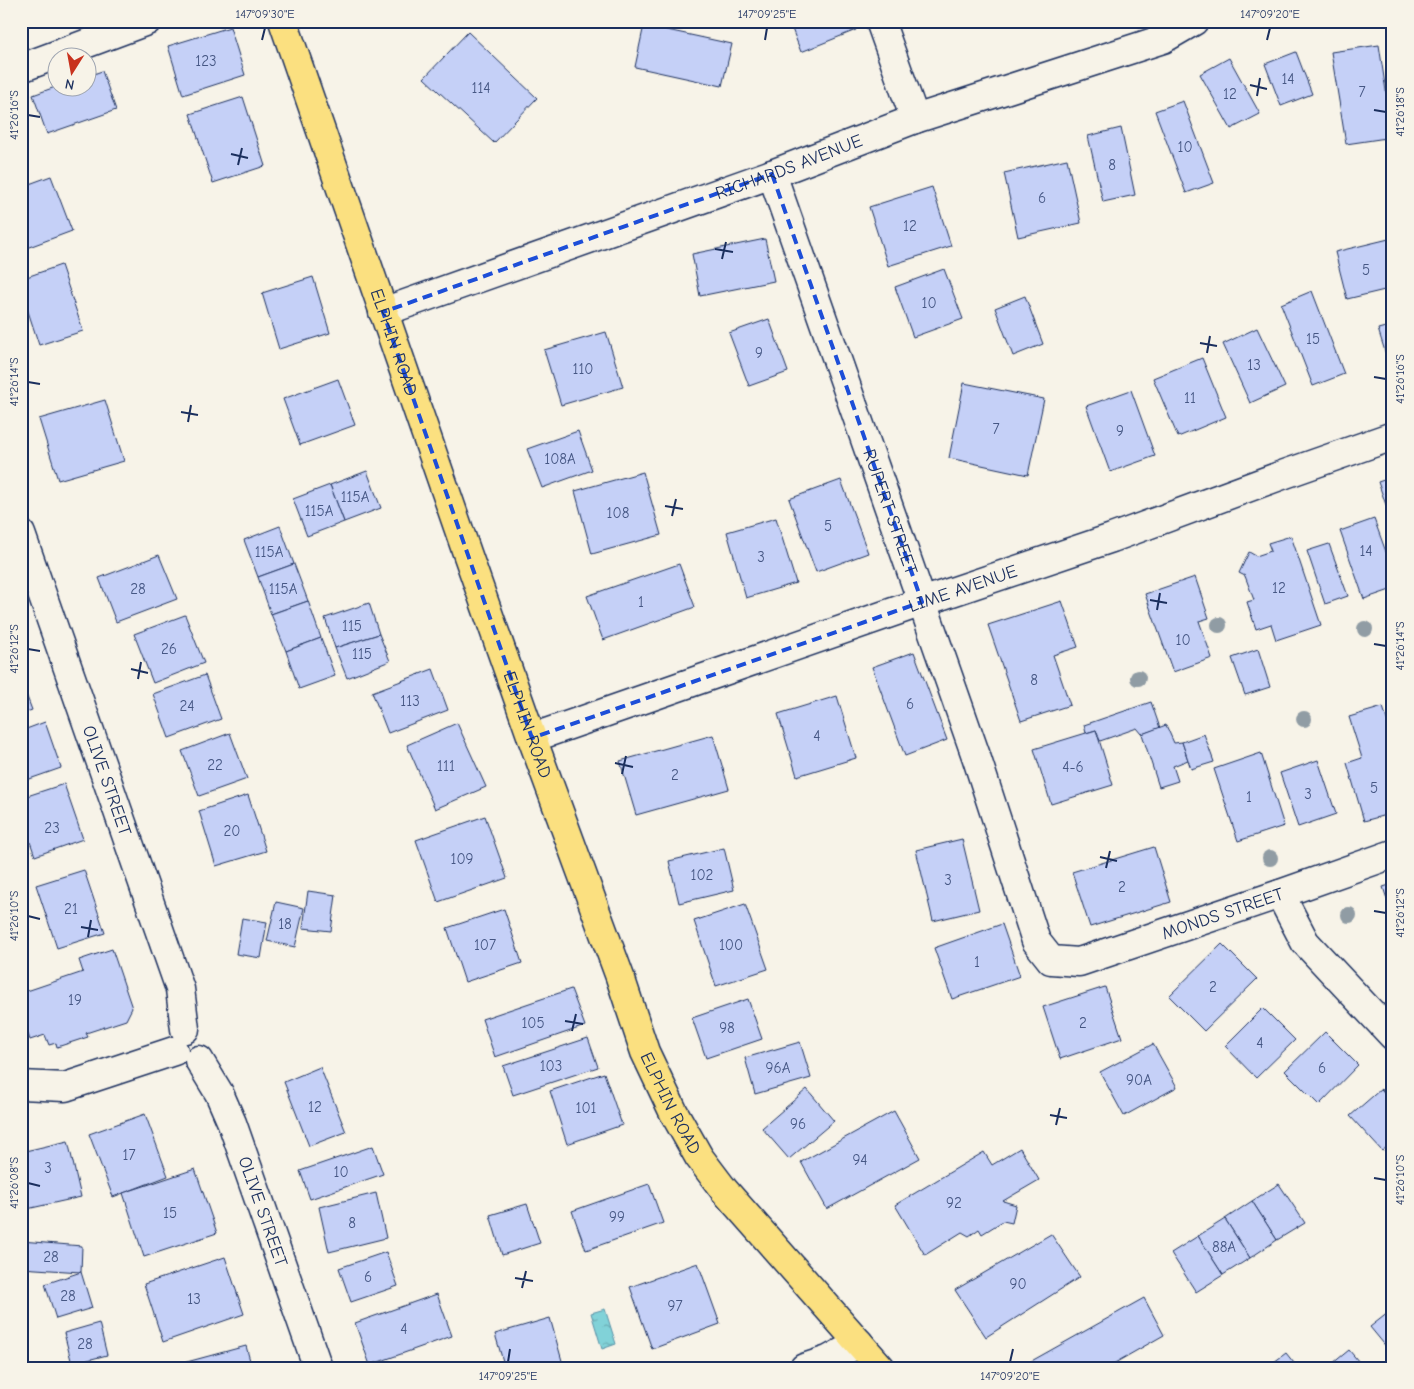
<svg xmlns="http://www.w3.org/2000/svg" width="1414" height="1389" font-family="'Comic Neue',sans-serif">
<defs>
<pattern id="water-ripples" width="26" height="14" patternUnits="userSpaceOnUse" patternTransform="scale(1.25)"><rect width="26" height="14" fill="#81d2d8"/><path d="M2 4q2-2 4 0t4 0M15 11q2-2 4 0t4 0" fill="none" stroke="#69abb2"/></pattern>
</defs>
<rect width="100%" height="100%" fill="#f7f3e8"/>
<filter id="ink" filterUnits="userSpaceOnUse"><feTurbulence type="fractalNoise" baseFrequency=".02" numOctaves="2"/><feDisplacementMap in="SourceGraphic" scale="10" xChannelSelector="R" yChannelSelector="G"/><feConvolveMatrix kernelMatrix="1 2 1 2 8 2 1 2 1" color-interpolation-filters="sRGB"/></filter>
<g filter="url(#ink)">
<!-- water -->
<polygon fill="url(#water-ripples)" stroke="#5891a7" points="605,1309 616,1344 602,1349 591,1313"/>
<!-- building -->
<g fill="#c5d0f7" stroke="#1b2f5e">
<polygon points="789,21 853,21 856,30 801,52"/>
<polygon points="644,25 732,44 722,86 635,67"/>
<polygon points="230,27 245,75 183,95 168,46"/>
<polygon points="468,32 537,98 494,143 424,78"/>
<polygon points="1379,45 1393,137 1346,144 1331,52"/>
<polygon points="1296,52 1312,94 1281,106 1265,64"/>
<polygon points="1229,58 1260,114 1231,129 1200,74"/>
<polygon points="102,71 116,110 47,134 33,95 58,86 88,88 88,76"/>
<polygon points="243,97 265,166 213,183 190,114"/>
<polygon points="1183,101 1214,183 1186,193 1155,111"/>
<polygon points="1121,128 1135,195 1103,202 1088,136"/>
<polygon points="21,140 26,153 21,155"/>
<polygon points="1067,159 1081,223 1018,237 1004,173"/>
<polygon points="51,176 72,231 21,250 21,187"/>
<polygon points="932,187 951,246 888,266 869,207"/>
<polygon points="1393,238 1393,288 1347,299 1335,252"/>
<polygon points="765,239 774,281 700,296 692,254"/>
<polygon points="61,265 83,331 39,345 21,290 21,279"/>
<polygon points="944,269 963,319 913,337 895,287"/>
<polygon points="313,277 330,333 279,349 262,293"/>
<polygon points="1312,291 1344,374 1313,386 1281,304"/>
<polygon points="1025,296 1043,344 1013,356 995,308"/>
<polygon points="769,319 788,372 749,386 729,333"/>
<polygon points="1393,325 1393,374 1392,374 1378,329"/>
<polygon points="1257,328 1285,387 1250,403 1223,344"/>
<polygon points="606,332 623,387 561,405 544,350"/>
<polygon points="1202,358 1226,417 1178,437 1153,378"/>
<polygon points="338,379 355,425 300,445 283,399"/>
<polygon points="964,383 1044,399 1028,475 949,458"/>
<polygon points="1131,390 1155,456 1110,472 1086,406"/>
<polygon points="105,400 124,461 58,480 39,419"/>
<polygon points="578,431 592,470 542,488 527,449"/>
<polygon points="367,471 381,508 344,522 330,485"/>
<polygon points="643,472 661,535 592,554 575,491"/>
<polygon points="1393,477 1393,525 1378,482"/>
<polygon points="841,480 868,553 816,572 789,499"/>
<polygon points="330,485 344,522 307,536 293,499"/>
<polygon points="776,518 796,583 746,598 727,532"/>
<polygon points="1374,519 1393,571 1393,589 1364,599 1340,531"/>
<polygon points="280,526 294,564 258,577 244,540"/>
<polygon points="1291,536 1321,625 1276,640 1271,624 1256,629 1247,602 1254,600 1245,576 1239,573 1249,552 1256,556 1271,551 1268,543"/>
<polygon points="1329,544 1348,596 1325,604 1307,551"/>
<polygon points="159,555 177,599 116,622 99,578"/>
<polygon points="294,564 308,601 271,614 258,577"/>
<polygon points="679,564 695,607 603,640 587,596"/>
<polygon points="1195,577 1209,618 1199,621 1212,658 1173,672 1145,594"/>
<polygon points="308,601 321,638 286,651 271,614"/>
<polygon points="1062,601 1078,647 1053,655 1070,705 1021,721 988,625"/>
<polygon points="369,603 379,634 335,648 325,618"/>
<polygon points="185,615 204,663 153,683 134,634"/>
<polygon points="379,634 390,661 347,678 335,648"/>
<polygon points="321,638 335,676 299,689 286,651"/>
<polygon points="1258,649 1270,687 1245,695 1232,658"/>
<polygon points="914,652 947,740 905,756 872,667"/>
<polygon points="433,669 448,710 388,733 372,692"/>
<polygon points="205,675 221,719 169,738 153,694"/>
<polygon points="21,681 32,710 21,714"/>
<polygon points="837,696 856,758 797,776 778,714"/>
<polygon points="1151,702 1160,728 1142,734 1137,728 1100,741 1096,730 1086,733 1084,725"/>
<polygon points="1383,707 1393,739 1393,813 1364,821 1347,763 1362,758 1349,717"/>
<polygon points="45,722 61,768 21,782 21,731"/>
<polygon points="457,723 486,787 435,809 407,745"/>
<polygon points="1166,725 1174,743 1182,742 1188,760 1173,766 1178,781 1159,787 1142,734"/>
<polygon points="1096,730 1113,785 1051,804 1034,749"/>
<polygon points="230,733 247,779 199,796 182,751"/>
<polygon points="1204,734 1214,762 1191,769 1182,742"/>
<polygon points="713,735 729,789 636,815 620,761"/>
<polygon points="1261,753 1284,826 1238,841 1214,769"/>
<polygon points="1318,760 1336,814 1298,827 1280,773"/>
<polygon points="64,784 83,839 35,856 21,816 21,798"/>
<polygon points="248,795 266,851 216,866 199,811"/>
<polygon points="485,816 507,878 438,902 416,840"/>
<polygon points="962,839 979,910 933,921 916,850"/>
<polygon points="1154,847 1171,902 1090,927 1072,872"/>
<polygon points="724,848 734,890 679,903 669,861"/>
<polygon points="84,870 105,933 57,948 36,885"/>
<polygon points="1393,884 1393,917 1383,887"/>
<polygon points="308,891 336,895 331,931 303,928"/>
<polygon points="276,902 304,908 295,947 267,941"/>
<polygon points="745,904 768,969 716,986 694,921"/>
<polygon points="504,909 522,963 465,982 447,928"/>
<polygon points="242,918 267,922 261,958 236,954"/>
<polygon points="1002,924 1020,976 952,999 934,948"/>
<polygon points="1222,944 1257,979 1204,1031 1169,996"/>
<polygon points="112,949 132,1008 126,1020 86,1033 88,1037 57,1047 56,1043 49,1045 45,1035 30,1040 21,1013 21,993 83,972 79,960"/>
<polygon points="1105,987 1122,1038 1060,1059 1043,1007"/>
<polygon points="571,989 585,1026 495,1057 482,1019"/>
<polygon points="748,999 762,1039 706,1058 692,1018"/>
<polygon points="1263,1008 1295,1040 1256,1078 1225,1046"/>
<polygon points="1325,1032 1358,1065 1319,1105 1285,1071"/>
<polygon points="588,1038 598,1067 513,1095 503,1066"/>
<polygon points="800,1042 811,1078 755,1094 745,1058"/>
<polygon points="1153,1044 1177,1087 1124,1116 1100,1072"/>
<polygon points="320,1067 346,1132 309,1146 284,1082"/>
<polygon points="604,1073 622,1125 567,1144 550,1091"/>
<polygon points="807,1089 834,1121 789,1159 762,1128"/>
<polygon points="1381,1089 1393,1102 1393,1142 1382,1151 1350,1116"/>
<polygon points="894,1111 920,1158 827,1209 801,1162"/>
<polygon points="145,1114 168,1176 113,1197 89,1134"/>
<polygon points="68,1141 81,1197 27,1209 21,1184 21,1152"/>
<polygon points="373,1146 383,1174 310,1199 300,1171"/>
<polygon points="1020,1148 1039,1180 1003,1201 1016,1205 1012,1223 1003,1221 982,1234 979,1229 969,1236 962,1232 925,1255 895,1205 984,1152 992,1165"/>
<polygon points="195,1169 217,1233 144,1257 123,1193"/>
<polygon points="649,1184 663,1223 586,1250 572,1211"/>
<polygon points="1279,1184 1305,1223 1277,1240 1252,1201"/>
<polygon points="376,1193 386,1238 329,1252 319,1207"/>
<polygon points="1252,1201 1277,1240 1250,1258 1225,1219"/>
<polygon points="527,1204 540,1243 502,1255 490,1215"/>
<polygon points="1225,1219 1250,1258 1223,1275 1198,1236"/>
<polygon points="1051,1234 1080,1277 986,1337 955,1290"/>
<polygon points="1198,1236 1223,1275 1196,1292 1171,1253"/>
<polygon points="21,1241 82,1246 81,1272 21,1268"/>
<polygon points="386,1252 398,1286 351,1302 339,1268"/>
<polygon points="225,1257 244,1314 163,1342 144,1284"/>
<polygon points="698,1263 720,1324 652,1349 630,1287"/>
<polygon points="81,1272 92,1308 56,1319 45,1284"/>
<polygon points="437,1294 452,1336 370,1365 355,1323"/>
<polygon points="1144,1298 1164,1335 1106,1368 1019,1368"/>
<polygon points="1393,1309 1393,1355 1370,1327"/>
<polygon points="550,1318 564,1368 505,1368 495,1334"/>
<polygon points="99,1323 107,1355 72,1364 64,1333"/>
<polygon points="246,1346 252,1368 184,1368 183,1363"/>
<polygon points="1349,1350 1364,1368 1327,1368"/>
<polygon points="1286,1353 1298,1368 1266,1368"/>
<polygon points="1197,1361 1203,1368 1186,1368"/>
</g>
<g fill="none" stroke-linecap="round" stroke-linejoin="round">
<defs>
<g id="minor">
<polyline points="880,21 915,119"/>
<polyline points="21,68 147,21"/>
<path id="s1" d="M772,174L976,756L1036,941L1051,960L1079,962L1280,894L1393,854"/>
<path id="s2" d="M383,312L772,174L915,119L1163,39L1194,21"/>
<path id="s3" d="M21,534L180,989L185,1029"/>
<path id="s4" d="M532,738L922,602L1112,538L1285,474L1393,436"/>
<polyline points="1280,894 1305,942 1393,1036"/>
<path id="s5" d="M199,1060L219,1093L232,1123L318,1368"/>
<polyline points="21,1085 65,1087 174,1051"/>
<polyline points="804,1368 828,1360 859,1343"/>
</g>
<g id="highway">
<path id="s6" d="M283,21L467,553L532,738L620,977L645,1052L673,1111L699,1157L724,1190L881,1368"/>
</g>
</defs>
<!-- minor casing -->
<use href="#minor" stroke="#1b2f5e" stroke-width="31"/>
<!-- highway casing -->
<use href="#highway" stroke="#1b2f5e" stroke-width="31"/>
<!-- minor -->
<use href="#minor" stroke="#f7f3e8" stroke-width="28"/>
<!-- highway -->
<use href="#highway" stroke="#fbe080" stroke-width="28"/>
</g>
<!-- trees -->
<g fill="#909ca4">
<circle cx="1219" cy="625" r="8"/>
<circle cx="1365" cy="629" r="8"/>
<circle cx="1138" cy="678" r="8"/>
<circle cx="1304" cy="719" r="8"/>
<circle cx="1270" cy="858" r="8"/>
<circle cx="1349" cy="915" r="8"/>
</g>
</g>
<!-- marked area -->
<path fill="none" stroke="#1d4ed8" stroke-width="4" stroke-dasharray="10 6" stroke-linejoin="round" d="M772,174L922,602L532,738L383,312Z"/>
<!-- ticks -->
<path fill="none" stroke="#1b2f5e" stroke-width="2" d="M262,40L265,28M765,40L767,28M1267,40L1270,28M1250,85L1267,89M1257,96L1260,78M1374,110L1386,112M28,115L40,117M231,154L248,158M238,165L242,148M715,249L733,252M722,259L726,242M1200,343L1217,346M1207,353L1210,336M1374,377L1386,379M28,382L40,384M181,412L198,415M188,422L191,405M665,506L683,509M672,516L676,499M1150,600L1167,603M1157,610L1160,593M1374,644L1386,646M28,649L40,651M131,669L148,673M138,679L141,662M615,763L633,767M622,774L626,756M1100,857L1117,861M1106,868L1110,851M1374,911L1386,913M28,916L40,919M81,927L98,930M88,937L91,920M565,1021L583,1024M572,1031L576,1014M1050,1115L1067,1118M1056,1125L1060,1108M1374,1178L1386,1180M28,1183L40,1186M515,1278L533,1281M522,1288L526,1271M508,1362L510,1349M1010,1362L1013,1349"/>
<g text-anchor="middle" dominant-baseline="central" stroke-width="4" stroke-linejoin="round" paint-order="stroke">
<!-- number labels -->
<g font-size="15" fill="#465784">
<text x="206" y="61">123</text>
<text x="1288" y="79">14</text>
<text x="481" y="88">114</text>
<text x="1362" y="92">7</text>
<text x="1230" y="94">12</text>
<text x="1185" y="147">10</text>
<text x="1112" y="165">8</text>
<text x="1042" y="198">6</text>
<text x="910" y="226">12</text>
<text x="1366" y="270">5</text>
<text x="929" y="303">10</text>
<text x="1313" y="339">15</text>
<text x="759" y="353">9</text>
<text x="1254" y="365">13</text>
<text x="583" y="369">110</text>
<text x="1190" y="398">11</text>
<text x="996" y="429">7</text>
<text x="1120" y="431">9</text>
<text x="560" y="459">108A</text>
<text x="355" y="497">115A</text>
<text x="319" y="511">115A</text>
<text x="618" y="513">108</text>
<text x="828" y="526">5</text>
<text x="1366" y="551">14</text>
<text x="269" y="552">115A</text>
<text x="761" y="557">3</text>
<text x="1279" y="588">12</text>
<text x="138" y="589">28</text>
<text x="283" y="589">115A</text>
<text x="641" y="602">1</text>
<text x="352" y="626">115</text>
<text x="1183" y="640">10</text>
<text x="169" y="649">26</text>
<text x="362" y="654">115</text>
<text x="1034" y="680">8</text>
<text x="410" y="701">113</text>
<text x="910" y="704">6</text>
<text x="187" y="706">24</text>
<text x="817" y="736">4</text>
<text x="215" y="765">22</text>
<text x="446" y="766">111</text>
<text x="1073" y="767">4-6</text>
<text x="675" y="775">2</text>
<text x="1374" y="788">5</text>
<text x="1308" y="794">3</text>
<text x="1249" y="797">1</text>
<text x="52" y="828">23</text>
<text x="232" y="831">20</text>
<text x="462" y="859">109</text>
<text x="702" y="875">102</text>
<text x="948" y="880">3</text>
<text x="1122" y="887">2</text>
<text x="71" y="909">21</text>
<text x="285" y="924">18</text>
<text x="485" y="945">107</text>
<text x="731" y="945">100</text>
<text x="977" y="962">1</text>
<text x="1213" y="987">2</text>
<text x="75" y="1000">19</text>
<text x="533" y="1023">105</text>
<text x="1083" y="1023">2</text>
<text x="727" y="1028">98</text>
<text x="1260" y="1043">4</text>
<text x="551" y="1066">103</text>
<text x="778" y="1068">96A</text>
<text x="1322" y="1068">6</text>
<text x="1139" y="1080">90A</text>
<text x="315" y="1107">12</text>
<text x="586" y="1108">101</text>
<text x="798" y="1124">96</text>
<text x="129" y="1155">17</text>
<text x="860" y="1160">94</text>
<text x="48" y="1168">3</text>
<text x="341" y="1172">10</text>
<text x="954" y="1203">92</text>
<text x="170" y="1213">15</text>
<text x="617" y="1217">99</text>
<text x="352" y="1223">8</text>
<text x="1224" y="1247">88A</text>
<text x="51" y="1257">28</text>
<text x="368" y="1277">6</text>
<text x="1018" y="1284">90</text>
<text x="68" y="1296">28</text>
<text x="194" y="1299">13</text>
<text x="675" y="1306">97</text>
<text x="404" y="1329">4</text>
<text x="85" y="1344">28</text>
</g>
<!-- street labels -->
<g font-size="18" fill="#1b2f5e" stroke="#f7f3e8">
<text stroke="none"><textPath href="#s2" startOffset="431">RICHARDS AVENUE</textPath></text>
<text stroke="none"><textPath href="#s6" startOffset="340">ELPHIN ROAD</textPath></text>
<text stroke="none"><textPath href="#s1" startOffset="358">RUPERT STREET</textPath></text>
<text stroke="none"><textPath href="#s4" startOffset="456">LIME AVENUE</textPath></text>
<text stroke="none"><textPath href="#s6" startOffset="745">ELPHIN ROAD</textPath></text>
<text stroke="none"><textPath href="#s3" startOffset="261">OLIVE STREET</textPath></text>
<text stroke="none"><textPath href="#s1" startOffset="1015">MONDS STREET</textPath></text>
<text stroke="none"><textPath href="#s6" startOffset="1150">ELPHIN ROAD</textPath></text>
<text stroke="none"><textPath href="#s5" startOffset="165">OLIVE STREET</textPath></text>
</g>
</g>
<!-- margin -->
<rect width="1414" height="1389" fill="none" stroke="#f7f3e8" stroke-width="55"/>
<!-- north arrow -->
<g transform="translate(72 72) rotate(191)"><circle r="24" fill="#f7f3e8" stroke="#9fa5b1"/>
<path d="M0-4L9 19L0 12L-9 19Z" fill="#c8321e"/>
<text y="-8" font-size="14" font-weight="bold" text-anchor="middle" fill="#1b2f5e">N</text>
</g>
<rect x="28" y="28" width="1358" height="1334" fill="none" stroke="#1b2f5e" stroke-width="2"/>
<g font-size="12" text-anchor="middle" fill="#1b2f5e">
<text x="265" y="18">147°09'30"E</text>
<text x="767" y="18">147°09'25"E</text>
<text x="1270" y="18">147°09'20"E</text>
<text transform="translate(1400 112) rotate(-90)" y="4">41°26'18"S</text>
<text transform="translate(14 115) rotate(-90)" y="4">41°26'16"S</text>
<text transform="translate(1400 379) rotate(-90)" y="4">41°26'16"S</text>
<text transform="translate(14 382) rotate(-90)" y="4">41°26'14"S</text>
<text transform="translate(1400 646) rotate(-90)" y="4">41°26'14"S</text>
<text transform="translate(14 649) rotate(-90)" y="4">41°26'12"S</text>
<text transform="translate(1400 913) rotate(-90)" y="4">41°26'12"S</text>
<text transform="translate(14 916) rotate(-90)" y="4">41°26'10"S</text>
<text transform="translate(1400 1180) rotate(-90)" y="4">41°26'10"S</text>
<text transform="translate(14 1183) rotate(-90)" y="4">41°26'08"S</text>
<text x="508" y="1380">147°09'25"E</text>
<text x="1010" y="1380">147°09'20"E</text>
</g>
</svg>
